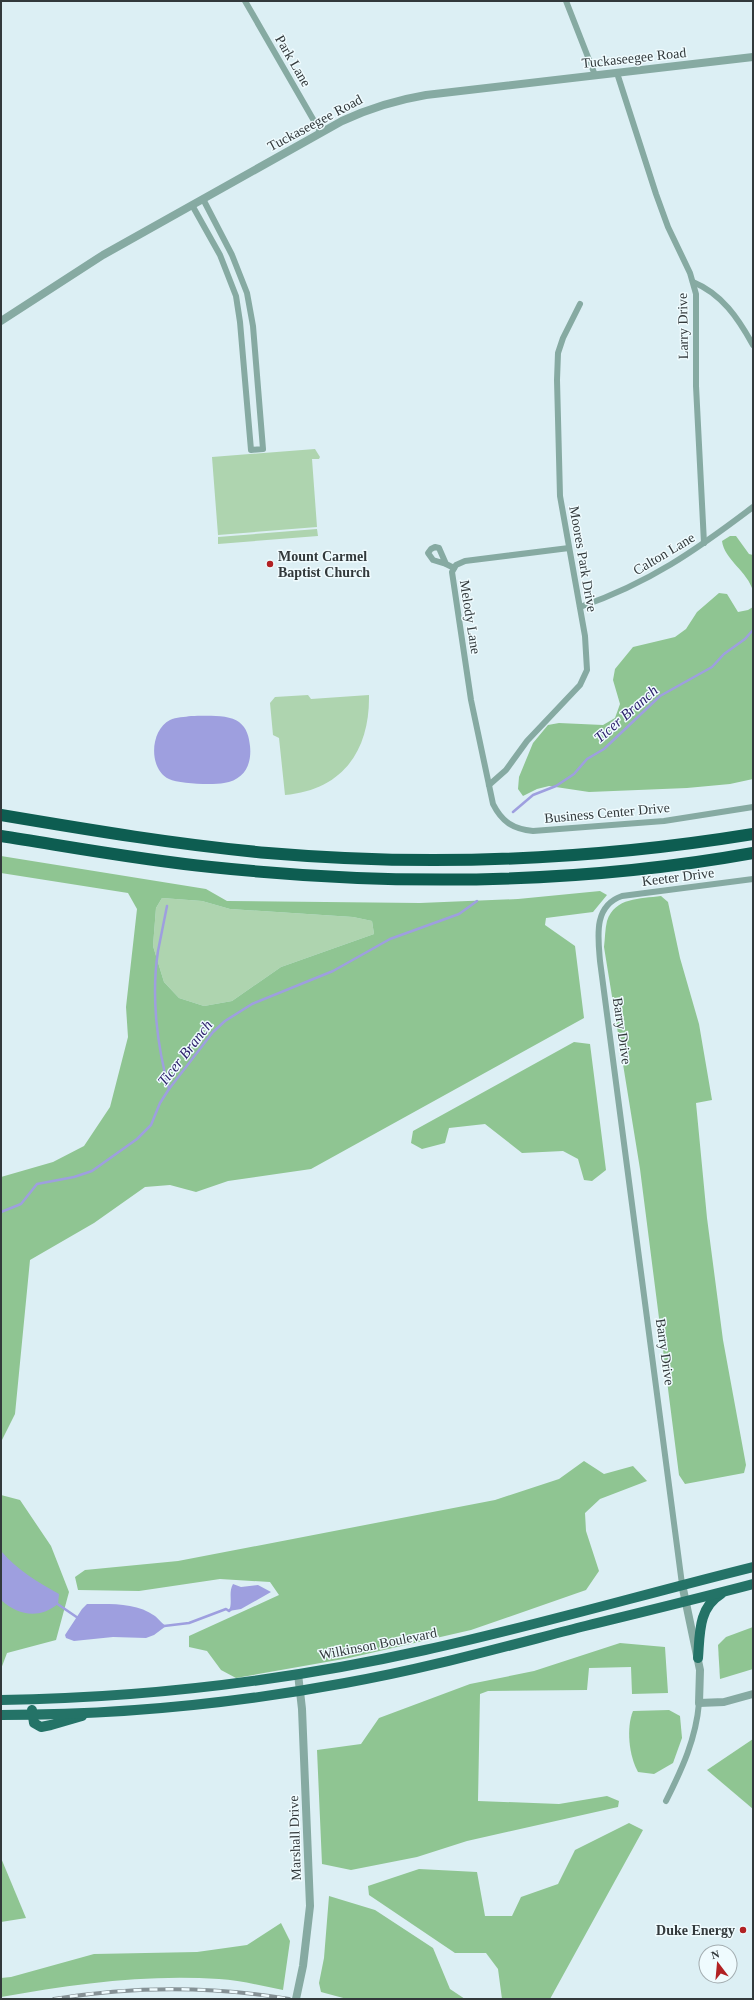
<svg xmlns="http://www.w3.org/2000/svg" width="754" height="2000" font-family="'Times New Roman',serif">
<rect width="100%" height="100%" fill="#dceff4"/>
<!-- green -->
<g fill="#aed4af">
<polygon points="315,449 320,457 319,459 312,459 317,527 218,535 212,457"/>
<polygon points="317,529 318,536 218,544 218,537"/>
<path d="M308,695L311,699L369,695C370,750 343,790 285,795L279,738L273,735L270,703L275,697Z"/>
<polygon points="162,898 202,901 230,909 353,917 372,921 374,934 281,967 232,1001 204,1006 179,998 164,982 153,946 156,908"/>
</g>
<!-- forest -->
<g fill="#8fc592" fill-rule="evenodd">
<path d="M730,536H736L749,554L753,555V591C748,572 724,559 722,541Z"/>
<polygon points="719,593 727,594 738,612 748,610 753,607 753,779 730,784 687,788 589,792 549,786 537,789 523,796 518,789 519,777 533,743 548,725 559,723 603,725 615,718 620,704 613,680 615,669 633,647 675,637 686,629 697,612"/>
<path d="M1,856L206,889L227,901L420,903L518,899L600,891L607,895L593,912L546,918L545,925L575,946L584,1018L311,1169L228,1181L196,1192L170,1185L145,1187L94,1223L30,1260L15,1414L1,1442V1177L53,1162L84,1146L110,1107L128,1037L126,1007L137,909L128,893L1,873ZM162,898L202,901L230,909L353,917L372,921L374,934L281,967L232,1001L204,1006L179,998L164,982L153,946L156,908Z"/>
<path d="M661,896L668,902L680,958L699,1024L712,1100L696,1103L707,1218L723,1340L746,1465L744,1473L685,1484L679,1475L640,1169L604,947C605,939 605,929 607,921C615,897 640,899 661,896Z"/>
<polygon points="574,1042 590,1044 606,1170 592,1181 584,1180 578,1159 563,1151 522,1153 485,1124 449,1128 445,1143 422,1149 411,1143 413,1131"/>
<polygon points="584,1461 604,1474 633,1466 647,1481 600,1499 585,1513 586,1531 599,1571 586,1590 471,1630 349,1658 236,1678 221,1670 207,1651 189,1647 189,1636 279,1595 270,1582 220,1579 139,1591 78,1590 75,1577 85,1570 178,1561 495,1500 559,1479"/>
<polygon points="1,1495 20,1500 51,1546 69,1592 56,1640 7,1653 1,1669"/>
<polygon points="753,1627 753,1669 720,1679 718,1645 726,1637"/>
<polygon points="620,1643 665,1647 668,1693 632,1694 631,1667 589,1668 587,1690 488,1691 480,1694 478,1801 559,1804 607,1796 619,1801 618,1807 467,1841 417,1857 351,1870 322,1864 317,1750 361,1744 379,1718 470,1684 534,1671"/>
<path d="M669,1710L680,1716L682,1738L673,1763L654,1774L638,1772C629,1756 626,1728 633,1711Z"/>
<polygon points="753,1739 753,1809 707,1770"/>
<polygon points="629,1823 643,1830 550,1999 502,1999 498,1969 486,1953 455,1953 369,1895 368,1886 419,1869 477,1872 485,1916 512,1916 521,1897 558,1884 575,1850"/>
<polygon points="1,1858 26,1918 1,1922"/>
<polygon points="329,1896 375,1910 433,1948 450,1989 465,1999 347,1999 321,1992 319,1983 324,1958"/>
<path d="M281,1923L290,1941L283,1990C262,1986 240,1980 219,1979C146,1974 73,1984 1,1997V1978L11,1977L94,1954L197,1952L247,1945Z"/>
</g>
<!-- water -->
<g fill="#9e9fdf">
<path d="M191,716C203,716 229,714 239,722C247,728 249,737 250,746C252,765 244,780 224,783C213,785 179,784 169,779C148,769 150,730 170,720C176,717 185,717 191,716Z"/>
<path d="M1,1551C17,1570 38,1582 59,1594L58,1604C39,1619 19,1616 1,1600Z"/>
<path d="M233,1584L241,1587L258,1585L271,1592L241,1609L229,1611C233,1602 228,1593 233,1584Z"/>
<path d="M87,1604C109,1604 136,1602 155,1616C159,1619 161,1623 166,1626L154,1635L146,1638L113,1637L74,1641L66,1638L65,1635L82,1609Z"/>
</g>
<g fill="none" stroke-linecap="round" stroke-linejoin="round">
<!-- stream -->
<g stroke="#9e9fdf" stroke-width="2.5">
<polyline points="513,812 533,795 556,786 574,774 587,759 604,749 660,696 712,667 724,654 745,639 753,630"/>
<path d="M167,906C164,921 161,936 158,951C151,996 157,1046 169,1089"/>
<polyline points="1,1212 21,1204 37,1184 74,1177 92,1171 137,1139 151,1125 160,1103 169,1089 213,1032 225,1021 252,1004 333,971 390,939 459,914 477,901"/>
<polyline points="56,1603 78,1618"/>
<polyline points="164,1626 189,1623 226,1609 229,1611 231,1609"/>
</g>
<!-- minor -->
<g stroke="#86aaa2" stroke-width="6">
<polyline points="245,1 321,133"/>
<polyline points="566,1 595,75"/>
<polyline points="617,73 656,194 668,227 690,273 696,294 696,386 704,543"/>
<polyline points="192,205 220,255 236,296 240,322 251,450 263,449 253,326 247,293 232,255 203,199"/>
<path d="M693,282C722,294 738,318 753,345"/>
<path d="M569,548L465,561L456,565L452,572L471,700L493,804C502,822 513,829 533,831L664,821L753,807"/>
<polyline points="446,564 439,548 435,547 431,549 428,553 433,560 446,564 454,568"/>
<path d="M580,607C649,583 695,551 753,507"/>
<polyline points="489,785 506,770 527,741 580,685 587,670 585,636 560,496 557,380 558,353 563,338 580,304"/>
<path d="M682,1584L600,961C598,937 593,906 622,896L753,879"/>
<path d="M666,1801C682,1769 696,1739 699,1703"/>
</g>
<!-- tertiary -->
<g stroke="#86aaa2" stroke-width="8">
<path d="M1,321L103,255L342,121C370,108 396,100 426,95L753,57"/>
<polyline points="682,1584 700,1670 699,1703 724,1702 753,1694"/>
<polyline points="296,1999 303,1966 310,1906 302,1709 298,1674"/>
</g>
<!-- primary -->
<g stroke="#247367" stroke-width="10">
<path d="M698,1658C700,1634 698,1608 721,1594"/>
<path d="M1,1700C143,1698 286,1681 425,1650C535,1626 644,1594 753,1567"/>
<polyline points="32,1710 34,1723 41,1727 51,1725 82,1716"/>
<path d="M1,1715C116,1715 232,1704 345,1683C425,1669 503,1647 581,1627C638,1613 696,1599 753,1584"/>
</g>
<!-- motorway -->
<g stroke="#0d5d51" stroke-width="12">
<path d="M1,815C90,830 179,845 268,853C430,867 593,860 753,834"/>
<path d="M1,836C71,847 141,860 211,867C391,886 575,885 753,853"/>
</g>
<defs>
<path id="rail" d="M54,1999C132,1986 212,1986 289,1999"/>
</defs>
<!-- rail casing -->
<use href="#rail" stroke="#859195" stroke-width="4"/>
<!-- rail -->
<use href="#rail" stroke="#effbfe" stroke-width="2.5" stroke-dasharray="8" stroke-linecap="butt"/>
</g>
<!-- markers -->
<g fill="#b12123" stroke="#effbfe" stroke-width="1.5">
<circle cx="270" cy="564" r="4"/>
<circle cx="743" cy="1930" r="4"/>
</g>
<g text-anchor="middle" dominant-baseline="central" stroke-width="3" stroke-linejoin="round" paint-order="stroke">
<!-- street labels -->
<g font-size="14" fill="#32393b" stroke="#effbfe">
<text transform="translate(634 58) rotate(-6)">Tuckaseegee Road</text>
<text transform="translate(293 61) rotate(60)">Park Lane</text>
<text transform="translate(315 123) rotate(-28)">Tuckaseegee Road</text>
<text transform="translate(683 326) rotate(-91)">Larry Drive</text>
<text transform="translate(664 554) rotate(-31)">Calton Lane</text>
<text transform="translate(583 559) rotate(80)">Moores Park Drive</text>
<text transform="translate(470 617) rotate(81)">Melody Lane</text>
<text transform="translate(607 813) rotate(-5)">Business Center Drive</text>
<text transform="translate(678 877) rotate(-7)">Keeter Drive</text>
<text transform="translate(622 1031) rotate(82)">Barry Drive</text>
<text transform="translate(665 1352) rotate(82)">Barry Drive</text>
<text transform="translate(378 1644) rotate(-11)">Wilkinson Boulevard</text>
<text transform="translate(295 1838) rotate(-92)">Marshall Drive</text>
</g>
<!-- poi labels -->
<g font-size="14" font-weight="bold" fill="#32393b" stroke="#effbfe" text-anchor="start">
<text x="278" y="556">Mount Carmel<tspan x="278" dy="16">Baptist Church</tspan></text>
<text x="735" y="1930" text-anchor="end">Duke Energy</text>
</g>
<!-- water labels -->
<g font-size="15" font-style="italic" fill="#2c216b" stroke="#effbfe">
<text transform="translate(626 714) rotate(-41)">Ticer Branch</text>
<text transform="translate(185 1053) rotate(-52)">Ticer Branch</text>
</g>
</g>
<!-- border -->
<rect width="754" height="2000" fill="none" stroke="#32393b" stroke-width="4"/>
<!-- north arrow -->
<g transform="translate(718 1964) rotate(344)"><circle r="19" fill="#effbfe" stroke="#a3adb0"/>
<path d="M0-3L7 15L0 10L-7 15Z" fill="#b12123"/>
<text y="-6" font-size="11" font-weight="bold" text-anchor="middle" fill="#32393b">N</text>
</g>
</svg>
